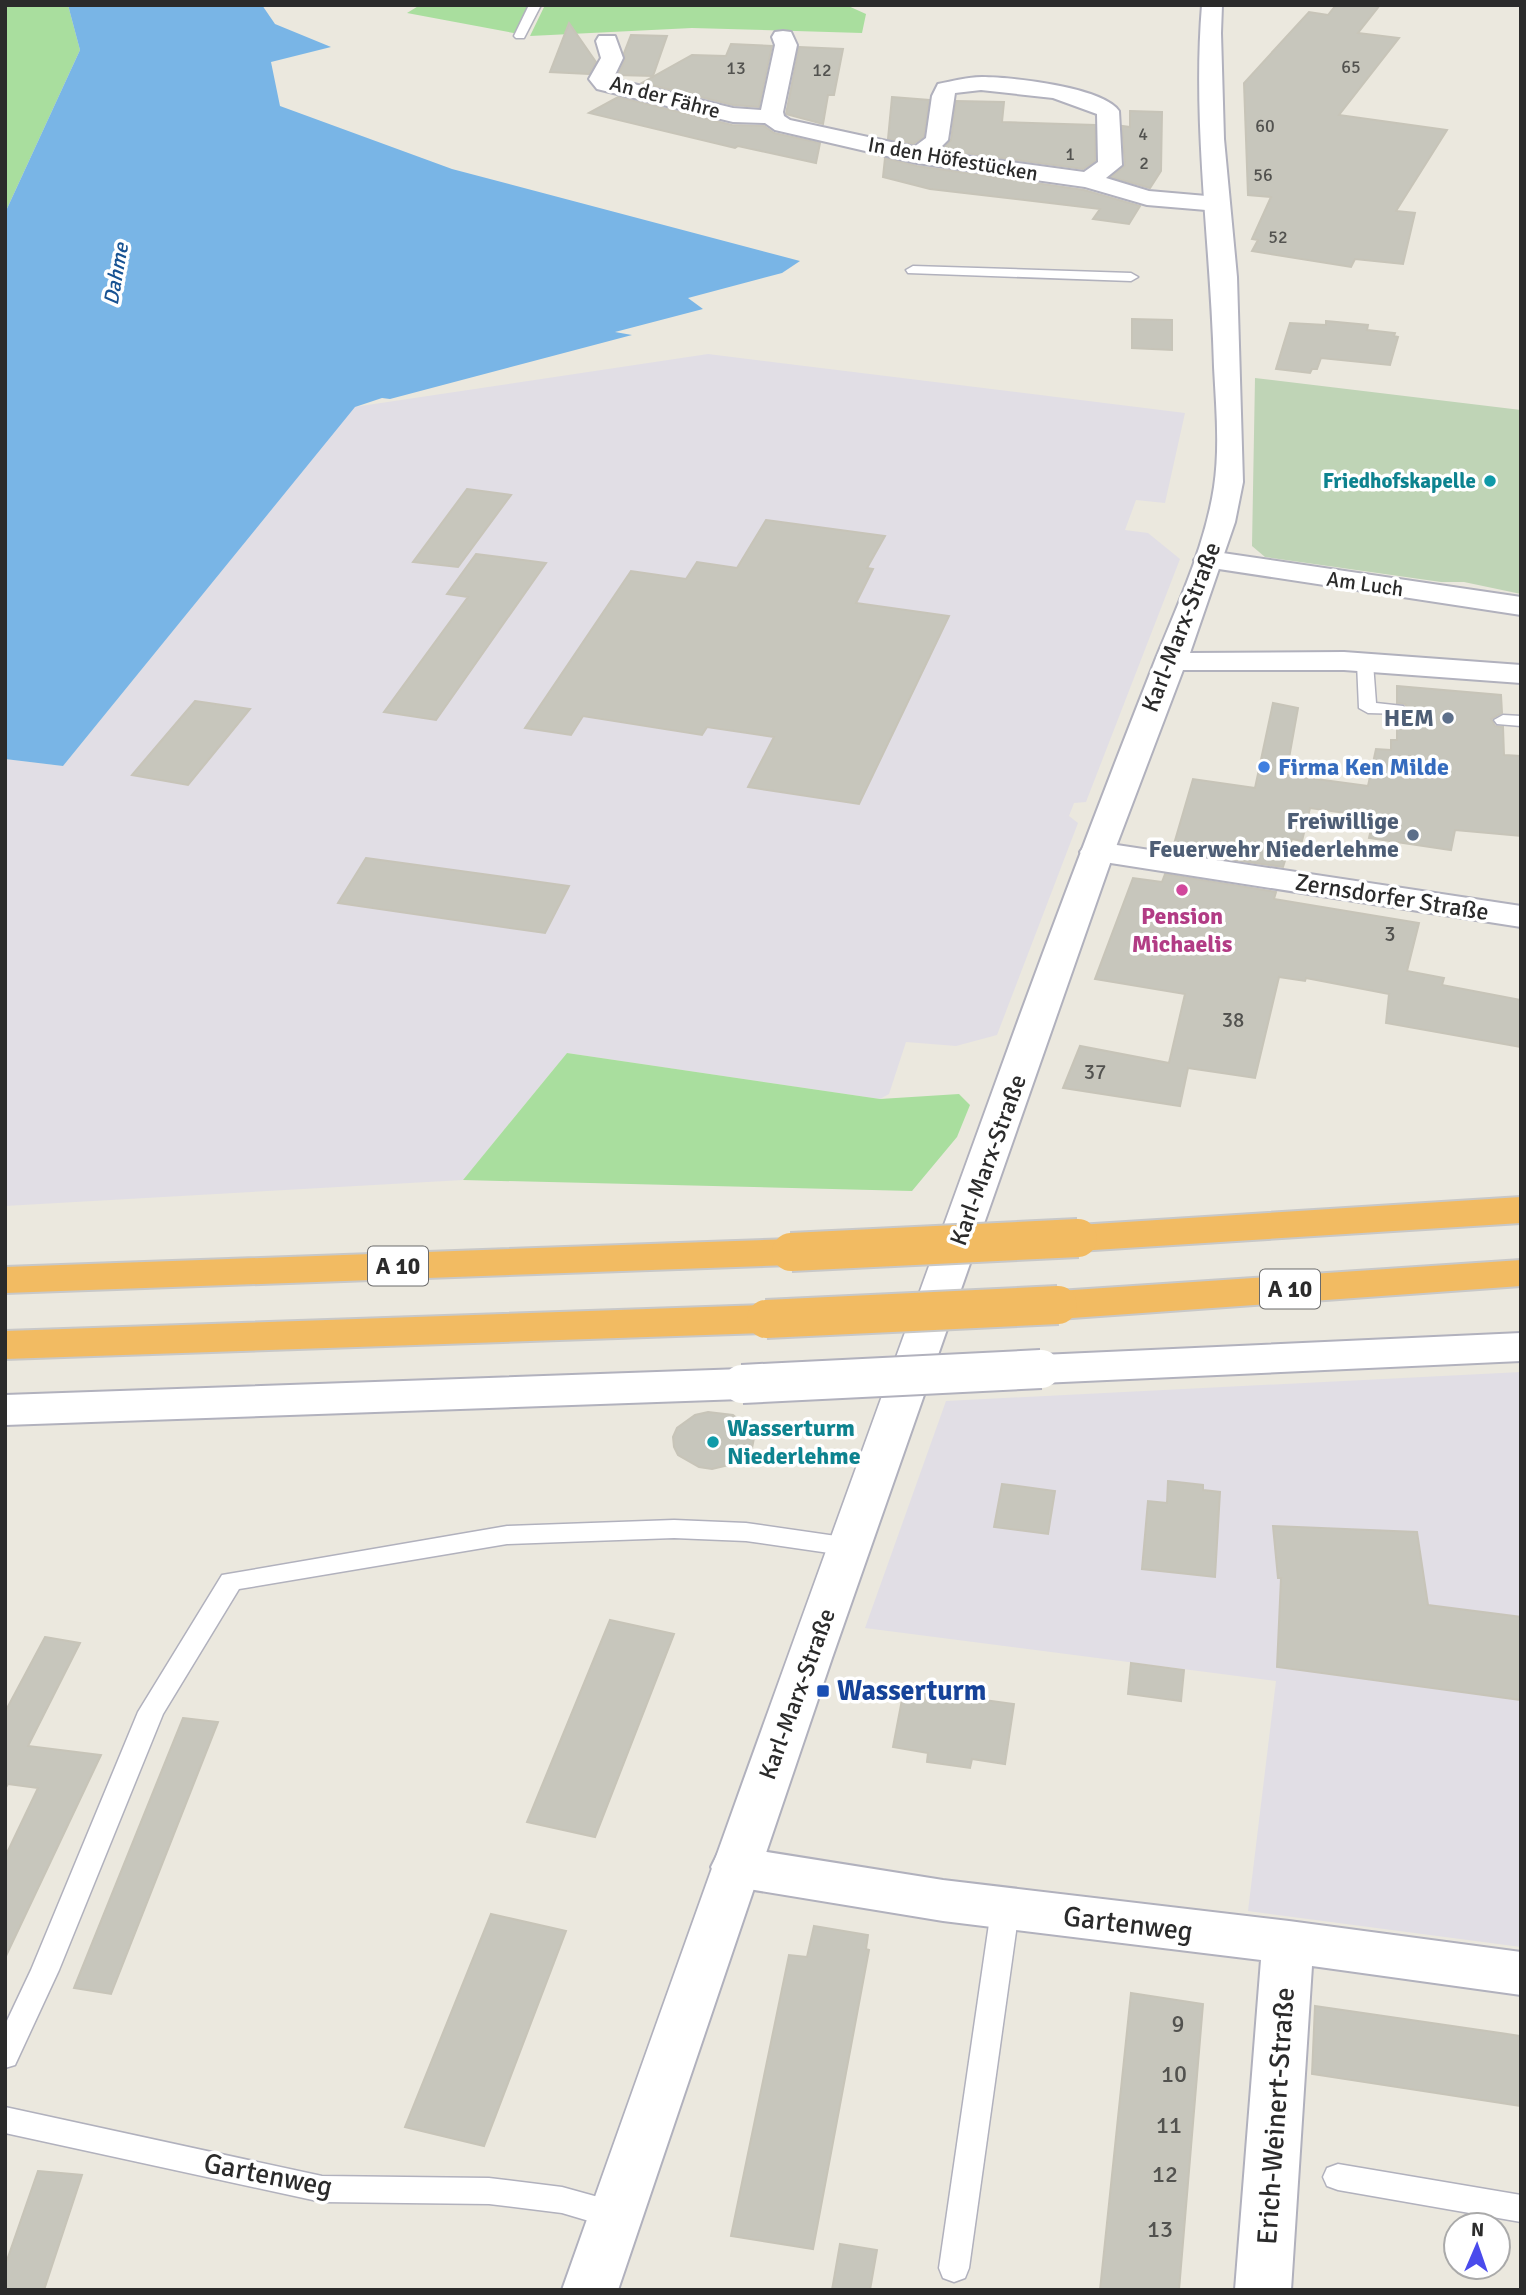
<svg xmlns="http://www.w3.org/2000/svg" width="1526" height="2295" font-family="Signika,sans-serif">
<rect width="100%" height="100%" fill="#ebe8de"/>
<!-- industrial -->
<g fill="#e1dee5">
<polygon points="708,354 1185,413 1165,503 1136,500 1125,530 1148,533 1180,559 1086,802 1074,803 1069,816 1078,823 997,1035 956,1046 906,1042 889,1094 880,1099 567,1053 463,1180 5,1206 5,759 63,766 354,407"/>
<polygon points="1521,1372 1521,1947 1248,1911 1276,1681 865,1628 946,1401"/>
</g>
<!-- green -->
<g fill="#a9de9e">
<polygon points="5,5 68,5 80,50 5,213"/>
<polygon points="420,5 537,5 519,34 407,13"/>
<polygon points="545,5 846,5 866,14 862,33 692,28 530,36"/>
<polygon points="567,1053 880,1099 959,1094 970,1105 957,1137 912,1191 463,1180"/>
</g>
<!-- cemetery -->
<polygon fill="#bfd4b6" points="1255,378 1521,410 1521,594 1464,582 1441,582 1265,557 1252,546"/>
<!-- water -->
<polygon fill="#79b5e6" points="68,5 262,5 275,24 331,47 271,62 280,106 452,169 800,261 782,273 688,298 703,309 615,332 632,335 390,399 382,398 355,407 63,766 5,759 5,213 80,50"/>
<!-- building -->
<g fill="#c7c6bc" stroke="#c7c4b8" stroke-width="2">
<polygon points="1336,5 1380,5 1358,33 1399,38 1339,115 1447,130 1396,211 1415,213 1403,264 1355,259 1351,267 1252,251 1258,240 1252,239 1271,197 1248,195 1244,83 1309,12 1328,15"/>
<polygon points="569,23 596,62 589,74 550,72"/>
<polygon points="631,35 667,36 653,76 618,75 625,59 624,53"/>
<polygon points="731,44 772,46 759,107 733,105 642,83 692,55 726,56"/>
<polygon points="799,47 843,49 834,95 828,95 823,124 786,114"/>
<polygon points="618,97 732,125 764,126 774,133 820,143 816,163 738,146 735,148 589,113"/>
<polygon points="892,97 929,100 924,137 913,144 888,139"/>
<polygon points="956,101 1004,102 1002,122 1095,125 1095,161 1083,169 942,150 951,140"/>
<polygon points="1130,111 1162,112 1161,171 1150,188 1111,177 1125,165 1122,126 1130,127"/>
<polygon points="885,158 917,166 1084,190 1140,206 1129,224 1093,219 1100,209 930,189 883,177"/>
<polygon points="1132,319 1172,320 1172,350 1132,348"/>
<polygon points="1326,321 1368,325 1367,330 1395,333 1394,336 1398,337 1390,365 1321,358 1317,369 1312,369 1310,373 1276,369 1290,323 1326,325"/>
<polygon points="467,489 511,495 458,567 413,562"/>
<polygon points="766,520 885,536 867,568 873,569 856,603 949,616 859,804 748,787 774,737 707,727 702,735 583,716 571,735 525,728 631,571 686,579 697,562 737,568"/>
<polygon points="476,554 546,563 436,720 384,712 468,597 447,594"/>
<polygon points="1397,686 1501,695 1502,713 1491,719 1495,726 1503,727 1504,755 1521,756 1521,836 1455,830 1451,850 1369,838 1374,817 1310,808 1302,841 1292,839 1283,867 1172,851 1193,779 1255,788 1273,703 1298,708 1286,775 1368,786 1376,749 1391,750 1391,740 1397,740 1397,716 1405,716 1409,710 1405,704 1397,703"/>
<polygon points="195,701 250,709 188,785 132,775"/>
<polygon points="366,858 569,886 545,933 338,903"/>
<polygon points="1165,874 1276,892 1274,899 1419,923 1407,971 1444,978 1442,985 1521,1000 1521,1047 1386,1023 1389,994 1306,978 1305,981 1279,977 1255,1078 1188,1068 1180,1106 1063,1088 1080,1046 1169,1063 1185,994 1095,979 1133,878 1162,882"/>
<polygon points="708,1412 733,1415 750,1429 754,1438 752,1448 747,1456 737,1463 712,1469 699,1467 678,1455 674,1447 673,1437 677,1428 695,1415"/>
<polygon points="1168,1481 1203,1485 1203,1490 1220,1492 1215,1577 1142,1569 1148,1501 1167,1503"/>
<polygon points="1002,1484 1055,1491 1048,1534 994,1527"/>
<polygon points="1273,1526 1417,1532 1428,1605 1521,1617 1521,1700 1277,1667 1281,1578 1278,1578"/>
<polygon points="610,1620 674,1634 595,1837 527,1822"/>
<polygon points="45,1637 80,1643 28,1746 101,1755 5,1958 5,1857 38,1788 8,1784 5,1789 5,1712"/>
<polygon points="1131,1663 1184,1670 1181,1701 1128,1694"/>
<polygon points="904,1689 1014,1704 1005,1764 972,1759 970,1768 927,1762 928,1753 893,1747"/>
<polygon points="183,1718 218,1722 111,1994 74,1988"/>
<polygon points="491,1914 566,1931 484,2146 405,2127"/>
<polygon points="814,1926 868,1935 866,1949 869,1950 813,2249 731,2236 789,1955 807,1957"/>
<polygon points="1131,1993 1203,2004 1179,2290 1100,2290"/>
<polygon points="1315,2006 1521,2036 1521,2106 1312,2074"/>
<polygon points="38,2171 82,2175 44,2290 5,2290 5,2266"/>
<polygon points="840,2244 877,2250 870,2290 832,2290"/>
</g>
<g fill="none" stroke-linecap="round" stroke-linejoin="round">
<defs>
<g id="service">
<polygon points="529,5 541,5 524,38 516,38 514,36"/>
<polygon points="913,266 1131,273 1138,277 1131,281 908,273 906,270"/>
<polygon points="1365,658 1373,663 1376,703 1403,706 1406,710 1403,714 1368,713 1359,708 1357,663"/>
<polygon points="1503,715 1521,716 1521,726 1497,724 1494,720"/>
<polygon points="674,1520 746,1523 850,1538 859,1541 862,1547 859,1553 850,1556 746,1541 674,1538 507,1544 239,1589 163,1714 59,1970 15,2065 5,2068 5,2025 31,1970 138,1712 222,1575 507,1526"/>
<polygon points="1005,1899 1015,1902 1019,1910 969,2268 965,2278 954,2282 943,2278 939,2268 991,1910 995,1902"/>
<polygon points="5,2107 322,2176 489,2178 562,2187 627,2205 631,2215 627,2225 616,2229 562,2213 489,2204 322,2202 5,2133"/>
<polygon points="1338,2164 1521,2195 1521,2222 1338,2190 1327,2186 1323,2177 1327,2168"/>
</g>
<g id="minor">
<path d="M783,31L791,32L797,45L783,112L784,116L790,120L914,147L926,138L932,96L938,84C953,81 967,77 982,77C1011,77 1103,87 1119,111L1122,165L1106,178L1149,191L1218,197L1226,199L1230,204L1226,209L1218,211L1147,205L1085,187L917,163L775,130L765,123L733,122L597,89L589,79L601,58L596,41L599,36H615L623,58L613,79L733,108L761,110L775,45L772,37L775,32ZM981,90L1053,98L1097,114L1098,162L1084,172L936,152L948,140L955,93Z"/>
<polygon points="1209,551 1521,597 1521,615 1199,566 1194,560 1199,554"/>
<polygon points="1097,842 1521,906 1521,927 1085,859 1080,852 1085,845"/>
<polygon points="736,1847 943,1880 1289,1921 1521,1952 1521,1995 1312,1966 1291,2290 1235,2290 1261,1960 943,1921 736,1887 718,1881 711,1867 718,1853"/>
</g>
<path id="tertiary" d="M1202,5H1222L1221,33L1224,139L1237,277L1243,482L1235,522L1190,653L1344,652L1521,665V683L1344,670H1183L1114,852L832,1658L618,2290H562C712,1865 865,1442 1019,1018C1063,898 1109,777 1156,658C1178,604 1205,546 1214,487C1220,448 1216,406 1214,367C1211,247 1192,125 1202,5Z"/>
<g id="secondary">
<polygon points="1521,1333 1521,1361 1041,1383 1026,1379 1020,1369 1026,1359 1041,1355"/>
<polygon points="742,1369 757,1374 763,1384 757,1394 742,1399 5,1425 5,1395"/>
</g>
<g id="motorway">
<polygon points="1521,1197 1521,1223 1078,1251 1064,1247 1058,1238 1064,1229 1078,1225"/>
<polygon points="791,1239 805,1243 811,1252 805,1261 791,1265 5,1293 5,1267"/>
<polygon points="1521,1260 1521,1286 1058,1319 1044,1315 1038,1305 1044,1295 1058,1291"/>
<polygon points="766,1305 781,1309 787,1319 781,1329 766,1333 5,1359 5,1331"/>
</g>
</defs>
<!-- service casing -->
<use href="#service" stroke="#b1b1bd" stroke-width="3"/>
<!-- minor casing -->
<use href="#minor" stroke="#b1b1bd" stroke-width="4"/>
<!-- tertiary casing -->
<use href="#tertiary" stroke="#b1b1bd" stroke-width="4"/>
<!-- secondary casing -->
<use href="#secondary" stroke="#b1b1bd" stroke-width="4"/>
<!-- motorway casing -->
<use href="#motorway" stroke="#c8c8c8" stroke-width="4"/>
<!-- service -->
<use href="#service" fill="#fff" fill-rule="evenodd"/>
<!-- minor -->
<use href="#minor" fill="#fff" fill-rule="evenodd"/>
<!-- tertiary -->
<use href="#tertiary" fill="#fff" fill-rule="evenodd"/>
<!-- secondary -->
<use href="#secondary" fill="#fff" fill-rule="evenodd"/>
<!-- motorway -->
<use href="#motorway" fill="#f2bb62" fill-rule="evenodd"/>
<defs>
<polyline id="secondary-bridge" points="742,1384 1041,1369"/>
<g id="motorway-bridge">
<polyline points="791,1252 1078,1238"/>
<polyline points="766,1319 1058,1305"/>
</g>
</defs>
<!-- secondary-bridge casing -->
<use href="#secondary-bridge" stroke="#b1b1bd" stroke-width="42" stroke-linecap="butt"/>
<!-- motorway-bridge casing -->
<use href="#motorway-bridge" stroke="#c8c8c8" stroke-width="42" stroke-linecap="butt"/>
<!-- secondary-bridge -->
<use href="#secondary-bridge" stroke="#fff" stroke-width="38"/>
<!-- motorway-bridge -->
<use href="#motorway-bridge" stroke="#f2bb62" stroke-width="38"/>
</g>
<!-- markers -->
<g fill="#0f9aa8" stroke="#fff" stroke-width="2.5">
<circle cx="1490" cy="481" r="7"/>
<circle cx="713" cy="1442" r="7"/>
</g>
<g fill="#5c6f8a" stroke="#fff" stroke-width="2.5">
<circle cx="1448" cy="718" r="7"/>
<circle cx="1413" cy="835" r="7"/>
</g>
<circle fill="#3f7fe0" stroke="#fff" stroke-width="2.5" cx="1264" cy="767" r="7"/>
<circle fill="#d1479c" stroke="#fff" stroke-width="2.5" cx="1182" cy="890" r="7"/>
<rect fill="#1a4fb4" stroke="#fff" stroke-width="2.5" x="816" y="1684" width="14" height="14" rx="3.5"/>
<g text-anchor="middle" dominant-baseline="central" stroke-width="7" stroke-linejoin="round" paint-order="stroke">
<!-- far-number labels -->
<g font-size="18" fill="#52524f">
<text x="1351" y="67">65</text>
<text x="736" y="68">13</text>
<text x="822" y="70">12</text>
<text x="1265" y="126">60</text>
<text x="1143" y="134">4</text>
<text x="1070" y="154">1</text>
<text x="1144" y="163">2</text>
<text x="1263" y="175">56</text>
<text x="1278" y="237">52</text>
</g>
<!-- far-street labels -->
<g font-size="21" fill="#2b2b2b" stroke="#fff">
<text transform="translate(665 97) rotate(15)">An der Fähre</text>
<text transform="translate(953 159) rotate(10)">In den Höfestücken</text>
<text transform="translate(1365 584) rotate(8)">Am Luch</text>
</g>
<!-- far-water labels -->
<g font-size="21" font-style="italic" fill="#175292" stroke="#fff">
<text transform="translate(116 274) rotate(-80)">Dahme</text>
</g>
<!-- far-culture labels -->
<g font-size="21" font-weight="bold" fill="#0d838f" stroke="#fff" text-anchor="end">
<text x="1476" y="481">Friedhofskapelle</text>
</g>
<!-- number labels -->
<g font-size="21" fill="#52524f">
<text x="1390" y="934">3</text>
<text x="1233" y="1020">38</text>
<text x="1095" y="1072">37</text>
</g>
<!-- shield labels -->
<g fill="#fff" stroke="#6b6b6b" stroke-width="2">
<rect x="368" y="1246.5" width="60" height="39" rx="5"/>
<rect x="1260" y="1269.5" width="60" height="39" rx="5"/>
</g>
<g font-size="23" font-weight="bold" fill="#2b2b2b">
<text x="398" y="1266">A 10</text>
<text x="1290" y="1289">A 10</text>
</g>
<!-- street labels -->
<g font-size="24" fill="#2b2b2b" stroke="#fff">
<text transform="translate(1181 627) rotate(-69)">Karl-Marx-Straße</text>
<text transform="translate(1392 897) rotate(9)">Zernsdorfer Straße</text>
<text transform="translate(988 1160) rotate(-70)">Karl-Marx-Straße</text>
<text transform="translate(797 1694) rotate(-70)">Karl-Marx-Straße</text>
</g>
<!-- service labels -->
<g font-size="24" font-weight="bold" fill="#4e5e75" stroke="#fff" text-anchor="end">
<text x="1434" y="718">HEM</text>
<text x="1399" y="821">Freiwillige<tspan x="1399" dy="28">Feuerwehr Niederlehme</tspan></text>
</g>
<!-- shop labels -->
<g font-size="24" font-weight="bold" fill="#366cbe" stroke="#fff" text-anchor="start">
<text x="1278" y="767">Firma Ken Milde</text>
</g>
<!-- hotel labels -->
<g font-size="24" font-weight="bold" fill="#b23c85" stroke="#fff">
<text x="1182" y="916">Pension<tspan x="1182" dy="28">Michaelis</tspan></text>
</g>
<!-- culture labels -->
<g font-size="24" font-weight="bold" fill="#0d838f" stroke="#fff" text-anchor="start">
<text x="727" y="1428">Wasserturm<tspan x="727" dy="28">Niederlehme</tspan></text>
</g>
<!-- near-number labels -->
<g font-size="24" fill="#52524f">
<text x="1178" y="2024">9</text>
<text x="1174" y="2074">10</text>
<text x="1169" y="2125">11</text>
<text x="1165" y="2174">12</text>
<text x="1160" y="2229">13</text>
</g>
<!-- near-transit labels -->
<g font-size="28" font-weight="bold" fill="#164399" stroke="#fff" text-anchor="start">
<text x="837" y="1691">Wasserturm</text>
</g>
<!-- near-street labels -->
<g font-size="28" fill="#2b2b2b" stroke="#fff">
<text transform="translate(1128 1924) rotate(7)">Gartenweg</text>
<text transform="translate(1276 2116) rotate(-86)">Erich-Weinert-Straße</text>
<text transform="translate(268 2175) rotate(11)">Gartenweg</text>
</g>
</g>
<!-- border -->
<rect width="1526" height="2295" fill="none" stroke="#2b2b2b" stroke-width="14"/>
<!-- north arrow -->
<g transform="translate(1477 2246) rotate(2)"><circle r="33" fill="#ffffff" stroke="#aaaaaa" stroke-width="2"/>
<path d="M0-5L12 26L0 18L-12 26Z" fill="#4a4bec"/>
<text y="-10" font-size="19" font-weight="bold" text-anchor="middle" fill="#2b2b2b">N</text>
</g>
</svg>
